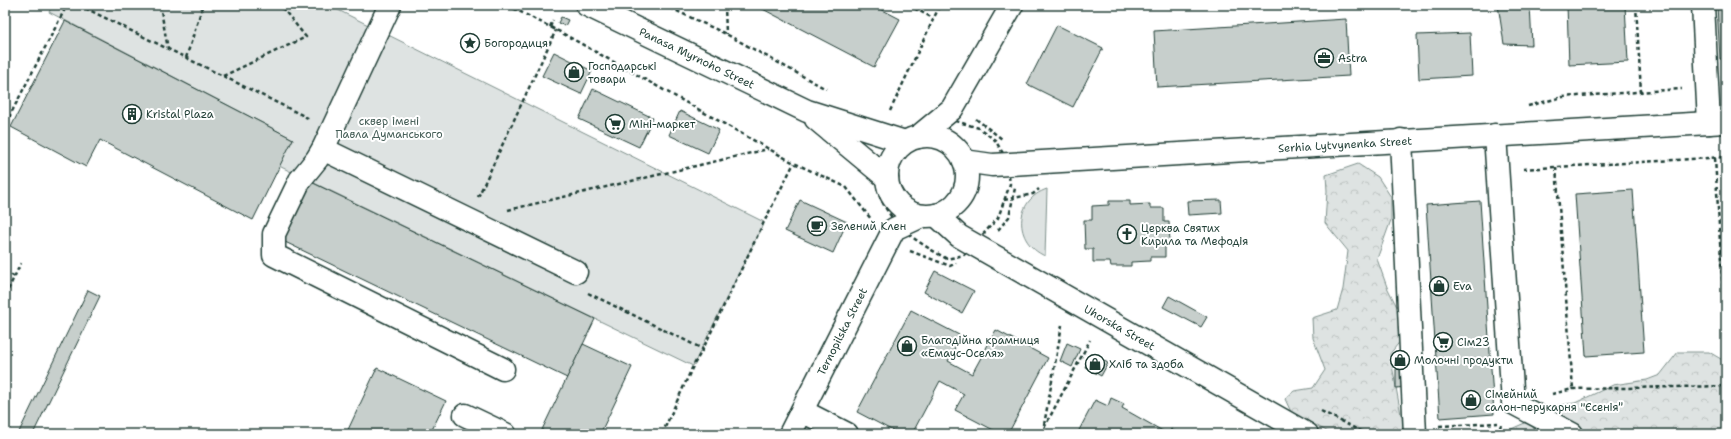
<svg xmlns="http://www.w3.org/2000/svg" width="1731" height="439" font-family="'Shantell Sans',sans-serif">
<defs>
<pattern id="forest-crowns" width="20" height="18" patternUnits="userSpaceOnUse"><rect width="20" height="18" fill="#dee3e2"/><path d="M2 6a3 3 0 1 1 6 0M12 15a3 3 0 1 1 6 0" fill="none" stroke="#bec4c2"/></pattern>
</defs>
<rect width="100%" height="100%" fill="#fff"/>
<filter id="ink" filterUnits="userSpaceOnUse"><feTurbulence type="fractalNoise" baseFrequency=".025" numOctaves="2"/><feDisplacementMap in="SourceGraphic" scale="8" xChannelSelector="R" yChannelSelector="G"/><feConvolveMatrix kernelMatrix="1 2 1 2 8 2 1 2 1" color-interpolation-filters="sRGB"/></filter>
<g filter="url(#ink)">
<!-- green -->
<g fill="#dee3e2" stroke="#7e908b">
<polygon points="53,5 328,5 764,222 693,366 279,166 293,139 49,12"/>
<path d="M1047,189L1045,256C1013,242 1014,200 1047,189Z"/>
</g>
<!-- forest -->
<g fill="url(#forest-crowns)" stroke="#7e908b">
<polygon points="1358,164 1378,177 1391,197 1391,220 1377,259 1387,287 1401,315 1401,340 1390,354 1401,415 1428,430 1442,434 1332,434 1291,412 1285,399 1294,391 1313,388 1325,370 1313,338 1312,318 1337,310 1343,289 1348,251 1325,223 1327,191 1326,175"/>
<polygon points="1678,352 1709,352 1726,362 1726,434 1507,434 1509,430 1527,422 1545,407 1575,403 1613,385 1647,380 1660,375"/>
</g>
<!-- building -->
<g fill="#c7cfcc" stroke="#1f3d34">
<polygon points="755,5 873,5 900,19 874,67"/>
<polygon points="1498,5 1530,5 1532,45 1504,44"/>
<polygon points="1567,5 1625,5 1628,62 1569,65"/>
<polygon points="1717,5 1726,5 1726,59 1720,59"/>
<polygon points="561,17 568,20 565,26 558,23"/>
<polygon points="1346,19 1349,76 1157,87 1154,31"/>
<polygon points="65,21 293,139 253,220 100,140 86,167 11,127"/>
<polygon points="1057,25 1103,48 1073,107 1027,84"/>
<polygon points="1470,33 1472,76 1419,79 1417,35"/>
<polygon points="554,52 592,71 581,94 542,76"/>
<polygon points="593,89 653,118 639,147 579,119"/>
<polygon points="680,111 719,130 708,153 669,135"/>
<polygon points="311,182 595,319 567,378 283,241"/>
<polygon points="1633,190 1644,352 1586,356 1575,194"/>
<polygon points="800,200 847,222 833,253 785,231"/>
<polygon points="1221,200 1222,213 1188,215 1187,201"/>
<polygon points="1109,201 1130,201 1130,205 1150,204 1150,208 1164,208 1164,222 1169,222 1170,245 1165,245 1165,257 1150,257 1150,261 1131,262 1131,266 1111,266 1110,262 1093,262 1093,249 1085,249 1084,220 1092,220 1092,206 1109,205"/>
<polygon points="1480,201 1494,414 1440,418 1426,205"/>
<polygon points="935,271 974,291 962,313 924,292"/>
<polygon points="88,290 100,296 33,434 18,434"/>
<polygon points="1169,296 1207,317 1201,327 1163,307"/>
<polygon points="911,310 961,336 948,361 972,374 996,330 1048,358 1008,434 1001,434 955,410 964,394 940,381 912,434 899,434 857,412"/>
<polygon points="1067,343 1080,349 1072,367 1060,361"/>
<polygon points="583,344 632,367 600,434 540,434"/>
<polygon points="1404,353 1405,366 1396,367 1395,354"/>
<polygon points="1091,354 1108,363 1101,376 1085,367"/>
<polygon points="377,368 446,401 430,434 346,434"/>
<polygon points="1406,368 1407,387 1396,388 1396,369"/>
<polygon points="1111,398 1124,404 1122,408 1168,434 1077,434 1095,400 1108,406"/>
<polygon points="1171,429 1176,432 1179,434 1168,434"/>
</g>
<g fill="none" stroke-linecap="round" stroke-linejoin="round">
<defs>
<g id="minor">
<polyline points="390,5 323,149 317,159 300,180 274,234 274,255 503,369"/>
<path id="s1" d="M587,5L807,111L905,142"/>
<polyline points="1703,5 1709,123"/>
<polyline points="816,119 887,178"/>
<polyline points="1495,135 1513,403 1572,434"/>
<circle cx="927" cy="176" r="40"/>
<polyline points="918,137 952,109 1012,5"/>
<polyline points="1401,140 1415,434"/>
<polyline points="323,149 576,272"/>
<path id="s2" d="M964,161L992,165L1726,122"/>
<path id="s3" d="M936,215L959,236L1307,434"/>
<polyline points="802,411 847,434"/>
<polyline points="465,415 505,434"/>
<path id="s4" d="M790,434L894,229L922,216"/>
</g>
</defs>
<!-- minor casing -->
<use href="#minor" stroke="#1f3d34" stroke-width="25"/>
<!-- path -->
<g stroke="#1f3d34" stroke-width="2.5" stroke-dasharray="4 3" stroke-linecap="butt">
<polyline points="79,5 310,119"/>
<polyline points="160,5 168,49"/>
<polyline points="507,5 562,33 794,163 846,187 871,219"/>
<polyline points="664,5 726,34 826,89"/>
<polyline points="725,5 726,34"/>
<polyline points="908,5 933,18"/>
<polyline points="1636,5 1641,92"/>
<polyline points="550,27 553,20"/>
<polyline points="186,58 203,5"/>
<polyline points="223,76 306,37 280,5"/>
<polyline points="1528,106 1563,97 1682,89"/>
<polyline points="890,111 940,5"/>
<path d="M942,117L979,128L995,140L1007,160L1010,184L998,218L964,255L947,259C921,244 895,229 882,201C878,195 878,187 876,180L902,136L925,122Z"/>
<polyline points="976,119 1002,139"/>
<polyline points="5,123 6,123 67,5"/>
<polyline points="1715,158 1726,343"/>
<polyline points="1556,167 1573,389"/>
<polyline points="1523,169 1726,157"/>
<polyline points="478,197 556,30"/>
<polyline points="1004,200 1033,194 1039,189"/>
<polyline points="508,210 768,149"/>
<polyline points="998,230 1009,217 1015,188"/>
<polyline points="910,251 950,266 956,263"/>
<polyline points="5,271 15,277"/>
<polyline points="588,293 703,349"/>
<polyline points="5,296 21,263"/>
<polyline points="1552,394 1573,389 1726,386"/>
<polyline points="1321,411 1366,434"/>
<polyline points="1044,425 1062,325"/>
<polyline points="1439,426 1498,423"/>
<polyline points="662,434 693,366 703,349 764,222 794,163"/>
<polyline points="1041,434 1090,340"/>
<polyline points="1497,434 1501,425"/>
</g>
<!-- minor -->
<use href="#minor" stroke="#fff" stroke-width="22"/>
</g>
</g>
<!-- icons -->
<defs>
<symbol id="sight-ring" viewBox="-11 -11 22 22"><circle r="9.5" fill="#fff" stroke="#1f3d34" stroke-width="1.5"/><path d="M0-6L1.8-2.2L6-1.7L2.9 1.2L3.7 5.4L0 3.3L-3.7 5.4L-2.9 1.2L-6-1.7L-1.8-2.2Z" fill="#1f3d34"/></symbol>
<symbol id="office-ring" viewBox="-11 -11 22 22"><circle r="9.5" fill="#fff" stroke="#1f3d34" stroke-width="1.5"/><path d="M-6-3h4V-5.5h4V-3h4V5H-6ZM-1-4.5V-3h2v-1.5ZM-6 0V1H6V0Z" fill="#1f3d34"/></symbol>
<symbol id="shop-ring" viewBox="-11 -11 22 22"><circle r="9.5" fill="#fff" stroke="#1f3d34" stroke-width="1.5"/><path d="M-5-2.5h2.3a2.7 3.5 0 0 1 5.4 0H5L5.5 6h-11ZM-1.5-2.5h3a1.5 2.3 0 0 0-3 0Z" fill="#1f3d34"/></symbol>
<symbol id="building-ring" viewBox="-11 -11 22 22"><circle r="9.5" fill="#fff" stroke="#1f3d34" stroke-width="1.5"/><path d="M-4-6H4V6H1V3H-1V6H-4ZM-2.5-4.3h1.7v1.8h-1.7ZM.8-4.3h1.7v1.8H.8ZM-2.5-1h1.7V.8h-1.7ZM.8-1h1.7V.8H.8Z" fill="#1f3d34"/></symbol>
<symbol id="supermarket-ring" viewBox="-11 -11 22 22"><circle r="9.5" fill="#fff" stroke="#1f3d34" stroke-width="1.5"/><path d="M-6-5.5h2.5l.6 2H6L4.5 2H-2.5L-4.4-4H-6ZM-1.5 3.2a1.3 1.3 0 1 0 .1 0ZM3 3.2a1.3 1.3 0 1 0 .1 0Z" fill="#1f3d34"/></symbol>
<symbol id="cafe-ring" viewBox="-11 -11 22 22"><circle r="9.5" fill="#fff" stroke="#1f3d34" stroke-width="1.5"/><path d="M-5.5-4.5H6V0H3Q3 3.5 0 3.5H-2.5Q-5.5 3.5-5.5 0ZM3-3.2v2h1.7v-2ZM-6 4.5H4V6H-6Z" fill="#1f3d34"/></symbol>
<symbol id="church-ring" viewBox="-11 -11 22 22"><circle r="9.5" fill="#fff" stroke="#1f3d34" stroke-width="1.5"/><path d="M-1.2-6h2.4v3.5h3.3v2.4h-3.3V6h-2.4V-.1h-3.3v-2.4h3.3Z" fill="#1f3d34"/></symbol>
</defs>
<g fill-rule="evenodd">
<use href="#sight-ring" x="459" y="32" width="22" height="22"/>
<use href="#office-ring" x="1313" y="47" width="22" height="22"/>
<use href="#shop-ring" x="563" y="61" width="22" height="22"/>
<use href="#building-ring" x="121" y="103" width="22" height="22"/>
<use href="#supermarket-ring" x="604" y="113" width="22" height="22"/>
<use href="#cafe-ring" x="806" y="215" width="22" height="22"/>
<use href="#church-ring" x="1116" y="223" width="22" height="22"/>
<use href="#shop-ring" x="1428" y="275" width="22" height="22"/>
<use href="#supermarket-ring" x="1432" y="331" width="22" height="22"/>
<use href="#shop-ring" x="896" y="335" width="22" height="22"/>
<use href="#shop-ring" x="1389" y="349" width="22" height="22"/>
<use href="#shop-ring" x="1084" y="353" width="22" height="22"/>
<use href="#shop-ring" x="1460" y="389" width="22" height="22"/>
</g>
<g text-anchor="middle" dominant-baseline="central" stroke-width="4" stroke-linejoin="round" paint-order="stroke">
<!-- poi labels -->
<g font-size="11" fill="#1f3d34" stroke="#fff" text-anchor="start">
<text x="484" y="43">Богородиця</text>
<text x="1338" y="58">Astra</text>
<text x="588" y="66">Господарські<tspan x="588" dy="13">товари</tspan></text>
<text x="146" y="114">Kristal Plaza</text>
<text x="629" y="124">Міні-маркет</text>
<text x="831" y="226">Зелений Клен</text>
<text x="1141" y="228">Церква Святих<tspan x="1141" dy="13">Кирила та Мефодія</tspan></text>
<text x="1453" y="286">Eva</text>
<text x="921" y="340">Благодійна крамниця<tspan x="921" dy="13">«Емаус-Оселя»</tspan></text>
<text x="1457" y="342">Сім23</text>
<text x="1414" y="360">Молочні продукти</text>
<text x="1109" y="364">Хліб та здоба</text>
<text x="1485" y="394">Сімейний<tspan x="1485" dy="13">салон-перукарня "Єсенія"</tspan></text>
</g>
<!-- street labels -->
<g font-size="11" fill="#1f3d34" stroke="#fff">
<text stroke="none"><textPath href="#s1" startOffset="122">Panasa Myrnoho Street</textPath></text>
<text stroke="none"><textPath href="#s2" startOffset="382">Serhia Lytvynenka Street</textPath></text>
<text stroke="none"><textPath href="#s3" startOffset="216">Uhorska Street</textPath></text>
<text stroke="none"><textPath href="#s4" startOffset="115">Ternopilska Street</textPath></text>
</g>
<!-- park labels -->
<g font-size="11" fill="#455e57" stroke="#fff">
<text x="389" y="121">сквер імені<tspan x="389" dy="13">Павла Думанського</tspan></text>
</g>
</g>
<!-- margin -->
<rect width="1731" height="439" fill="none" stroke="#fff" stroke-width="20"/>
<rect x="10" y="10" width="1711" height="419" fill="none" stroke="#1f3d34" stroke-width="1.5" filter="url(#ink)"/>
</svg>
